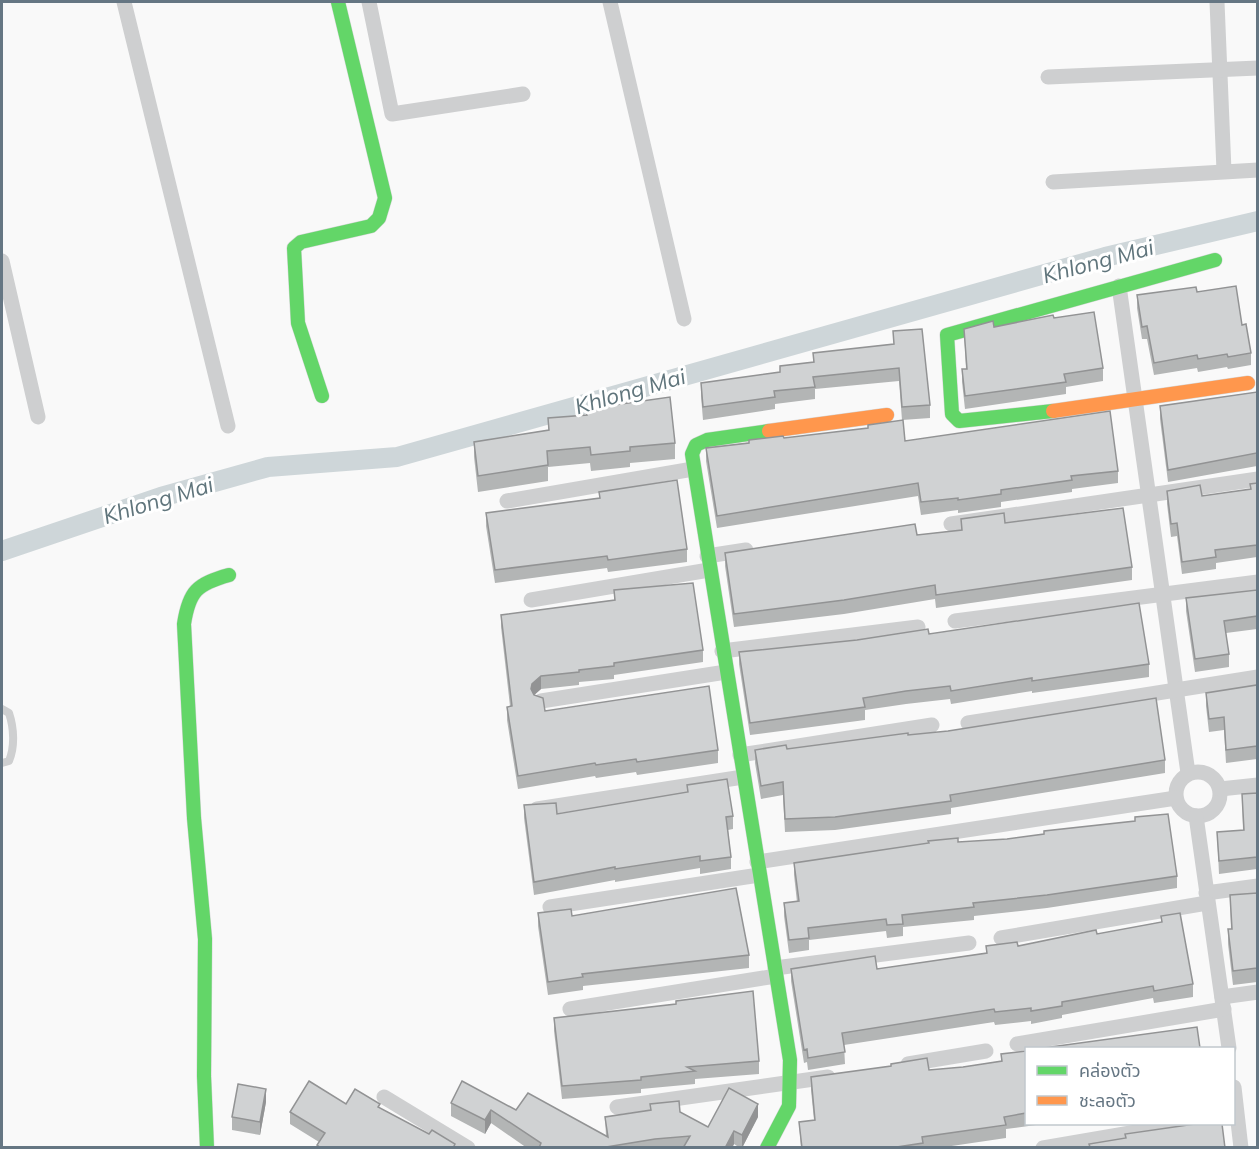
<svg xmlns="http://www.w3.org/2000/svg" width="1259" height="1149" font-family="Mulish,'Noto Sans Thai',sans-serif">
<rect width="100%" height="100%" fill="#f9f9f9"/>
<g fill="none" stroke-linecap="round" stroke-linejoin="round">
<!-- canal -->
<polyline stroke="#ced6d9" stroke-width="20" points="2,551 161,497 268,467 397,457 1105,257 1258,221"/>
<defs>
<g id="fast">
<polyline points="322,396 298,323 294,248 301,242 371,226 379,218 385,198 338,2"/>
<polyline points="1053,411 959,421 952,414 947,335 1215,260"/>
<path d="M207,1148L204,1076L205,939L194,818L184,624C189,591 197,584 229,575"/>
<polyline points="767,1148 789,1106 790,1060 692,454 696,445 707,440 769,431"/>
</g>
<g id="slow">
<polyline points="1053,411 1248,383"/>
<polyline points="769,431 887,415"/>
</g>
</defs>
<!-- fast casing -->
<use href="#fast" stroke="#d5d6d7" stroke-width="15"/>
<!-- slow casing -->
<use href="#slow" stroke="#d5d6d7" stroke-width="15"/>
<!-- lane -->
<path stroke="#cecfd0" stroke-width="8" d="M2,709L9,713C14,728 15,747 9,761L2,763"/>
<!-- street -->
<g stroke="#cecfd0" stroke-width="15">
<polyline points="124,2 228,426"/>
<polyline points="369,2 392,114 523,94"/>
<polyline points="610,2 684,319"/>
<polyline points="1217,2 1224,171"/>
<polyline points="1048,77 1258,68"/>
<polyline points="1053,182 1258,170"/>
<polyline points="2,261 38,417"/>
<polyline points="1119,286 1188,773"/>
<polyline points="507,501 693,469"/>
<polyline points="951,524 1258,479"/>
<polyline points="707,556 746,550"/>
<polyline points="531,600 709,570"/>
<polyline points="955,621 1258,582"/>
<polyline points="722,651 918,627"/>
<polyline points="541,701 726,672"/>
<polyline points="968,723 1258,677"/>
<polyline points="740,755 932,725"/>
<circle cx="1198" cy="794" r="22"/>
<polyline points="1220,789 1258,785"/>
<polyline points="537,809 743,777"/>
<polyline points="1196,816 1229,1048"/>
<polyline points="757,862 1176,798"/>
<polyline points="1206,893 1258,886"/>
<polyline points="550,907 759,875"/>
<polyline points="1001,938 1207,903"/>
<polyline points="775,968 969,943"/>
<polyline points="1222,997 1258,992"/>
<polyline points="570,1009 776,976"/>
<polyline points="1017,1044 1224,1009"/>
<polyline points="908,1064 986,1051"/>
<polyline points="1234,1087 1241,1148"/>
<polyline points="384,1097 468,1148"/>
<polyline points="617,1107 828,1077"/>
<polyline points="1043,1148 1183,1124"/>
</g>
<!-- fast -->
<use href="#fast" stroke="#63d668" stroke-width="14"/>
<!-- slow -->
<use href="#slow" stroke="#ff974d" stroke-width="14"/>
</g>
<!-- wall -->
<g fill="#b3b5b5">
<polygon points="1197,292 1242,325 1251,353 1251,365 1228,369 1227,367 1198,372 1197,368 1154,375 1147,339 1142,339 1137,308 1137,295"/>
<polygon points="1054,318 1103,368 1103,381 1066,387 1066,394 965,409 962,382 962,369 966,369 964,329 994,327"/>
<polygon points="893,331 930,405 930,418 902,420 899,381 815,389 815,399 775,404 775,409 703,420 701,396 701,383 780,372 780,366 813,362 813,353 894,344"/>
<polygon points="1257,392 1257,466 1168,482 1160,419 1160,406"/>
<polygon points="586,409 675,443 675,459 630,463 630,467 591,471 590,463 548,467 548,481 478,492 474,457 474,442 548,430 548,418 586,415"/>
<polygon points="784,438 905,441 1118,471 1118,483 1072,489 1072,492 1001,502 1001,507 958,513 958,510 921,515 918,496 717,528 706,461 706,448"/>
<polygon points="1257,483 1257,557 1216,563 1216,569 1182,574 1177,536 1171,537 1167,504 1167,491 1202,496 1250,489 1250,484"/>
<polygon points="599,492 687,549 687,562 608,572 607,568 495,583 486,526 486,513 599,498"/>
<polygon points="961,519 1005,523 1132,567 1132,580 936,608 935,599 844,614 734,627 725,566 725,553 917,535 961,530"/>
<polygon points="614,590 703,650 703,662 614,675 614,679 579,682 579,685 541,689 534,695 545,711 718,750 718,763 637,775 636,772 596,778 595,776 518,789 507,720 507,707 510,706 501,627 501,615 614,600"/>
<polygon points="1257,590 1257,629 1226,633 1229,654 1229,667 1195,672 1186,611 1186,598"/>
<polygon points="929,634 1149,664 1149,677 1032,693 1032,691 951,704 950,699 906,704 865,710 865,720 750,735 739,664 739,652"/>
<polygon points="1257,685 1257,759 1226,763 1224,730 1209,732 1206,706 1206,693"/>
<polygon points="908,735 1165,760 1165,773 951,808 951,814 835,830 785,832 783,795 761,799 755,763 755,750 787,749"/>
<polygon points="687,785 733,816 733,829 728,830 731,857 731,869 700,874 700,868 615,882 615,880 534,895 524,818 524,805 557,814 687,792"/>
<polygon points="1257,793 1257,869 1219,874 1217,832 1243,830 1242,794"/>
<polygon points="958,842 1177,876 1177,888 1047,908 974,916 974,920 903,927 903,936 887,938 886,931 809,940 809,950 789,953 784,916 784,903 797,902 794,875 794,863"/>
<polygon points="1257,893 1257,982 1233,985 1228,944 1228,929 1231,929 1230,895"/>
<polygon points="538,913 572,916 749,955 749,968 583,986 583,990 548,995 538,926"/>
<polygon points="1161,916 1193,984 1193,997 1154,1003 1153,998 1062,1015 1062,1018 1031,1024 1031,1021 995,1025 994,1022 844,1045 845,1064 808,1070 807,1062 804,1063 791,981 791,969 877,969 986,953 986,946 1018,946 1097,934 1161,922"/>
<polygon points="554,1018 759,1061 759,1074 695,1079 695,1084 641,1089 641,1093 562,1099 554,1031"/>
<polygon points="1026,1051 1026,1124 1043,1124 1006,1129 1006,1138 938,1148 801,1148 799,1122 814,1120 811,1090 811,1077 929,1070 963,1067 1001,1062 1001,1054"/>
<polygon points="266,1102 260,1135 232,1130 232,1117"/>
<polygon points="451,1103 516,1110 606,1136 605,1117 650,1110 650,1104 680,1112 708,1127 758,1117 742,1148 740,1148 734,1144 732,1148 527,1148 491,1123 485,1134 451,1116"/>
<polygon points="346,1104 380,1108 455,1148 317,1148 317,1145 319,1142 290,1124 290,1112"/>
</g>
<!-- shaded-wall -->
<g fill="#929394">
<polygon points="541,676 541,689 532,697 531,689 532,684"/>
<polygon points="266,1089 266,1102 260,1135 260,1122"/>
<polygon points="758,1104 758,1117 742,1148 742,1135"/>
<polygon points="491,1110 491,1123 485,1134 485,1120"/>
<polygon points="734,1131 734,1144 732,1148 725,1148"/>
</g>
<!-- building -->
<g fill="#d0d2d3" stroke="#929394" stroke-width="1.5">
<polygon points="1236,286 1242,325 1246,324 1251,353 1228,357 1227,354 1198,359 1197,355 1154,363 1147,326 1142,327 1137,295 1196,287 1197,292"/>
<polygon points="1094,312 1103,368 1064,374 1066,382 965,396 962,369 967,369 964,329 993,321 994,327 1053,315 1054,318"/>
<polygon points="922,329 930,405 902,407 899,368 813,377 815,387 774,391 775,397 703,407 701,383 780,372 780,366 814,362 813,353 894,344 893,331"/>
<polygon points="1257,392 1257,453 1168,470 1160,406"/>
<polygon points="670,397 675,443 630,447 630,451 591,455 590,447 547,451 548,465 478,476 474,442 549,430 548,418 587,415 586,409"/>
<polygon points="1110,411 1118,471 1071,476 1072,480 1001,490 1001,494 958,500 958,498 921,502 918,483 717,516 706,448 749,443 749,440 783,436 784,438 868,428 868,425 903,420 905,441"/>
<polygon points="677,480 687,549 608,560 607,556 495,570 486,513 600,498 599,492"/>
<polygon points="1257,483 1257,545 1215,550 1216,557 1182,562 1177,523 1171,524 1167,491 1200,485 1202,496 1251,489 1250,484"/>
<polygon points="1123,508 1132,567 936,595 935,585 844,600 734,614 725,553 915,524 917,535 962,530 961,519 1004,513 1005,523"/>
<polygon points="693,583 703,650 614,663 614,666 579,670 579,672 541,676 532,684 531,689 534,695 543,698 545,711 709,686 718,750 637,762 636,759 596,765 595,763 518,776 507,707 512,706 501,615 615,600 614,590"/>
<polygon points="1257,590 1257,616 1224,621 1229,654 1195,659 1186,598"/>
<polygon points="1139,603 1149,664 1032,681 1032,678 951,691 950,686 906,691 863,698 865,707 750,723 739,652 857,640 928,629 929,634"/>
<polygon points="1257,685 1257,746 1226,750 1224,717 1209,719 1206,693"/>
<polygon points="1156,698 1165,760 950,795 951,801 835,817 785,819 783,782 761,786 755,750 786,745 787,749 908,733 908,735 948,731"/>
<polygon points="727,779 733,816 726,817 731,857 700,861 700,856 615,869 615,867 534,882 524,805 556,803 557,814 688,792 687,785"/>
<polygon points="1257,793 1257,857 1219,861 1217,832 1244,830 1242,794"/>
<polygon points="1168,814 1177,876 1047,895 973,903 974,907 902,915 903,924 887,925 886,919 808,928 809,938 789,940 784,903 799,901 794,863 929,843 928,841 958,838 958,842 1007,839 1044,834 1044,831 1135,821 1135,817"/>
<polygon points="736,888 749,955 582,974 583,977 548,982 538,913 571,909 572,916"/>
<polygon points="1257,893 1257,968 1233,971 1228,929 1232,929 1230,895"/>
<polygon points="1180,913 1193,984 1154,991 1153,986 1062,1002 1062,1006 1031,1011 1031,1008 995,1012 994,1009 842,1033 845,1052 808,1058 807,1049 804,1050 791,969 875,956 877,969 987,953 986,946 1017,942 1018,946 1096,930 1097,934 1162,922 1161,916"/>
<polygon points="753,991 759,1061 687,1067 695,1071 641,1077 641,1080 562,1086 554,1018 676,1004 676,1001"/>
<polygon points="1197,1027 1200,1048 1043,1048"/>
<polygon points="1026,1051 1026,1113 1004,1117 1006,1125 922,1137 923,1143 890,1148 802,1148 799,1122 815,1120 811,1077 891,1066 891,1064 927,1058 929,1070 963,1067 1002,1061 1001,1054"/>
<polygon points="309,1081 346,1104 355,1089 380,1104 378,1107 429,1134 432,1130 455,1144 453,1148 321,1148 317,1145 325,1133 290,1112"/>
<polygon points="462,1081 516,1110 528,1093 608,1137 605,1117 651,1110 650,1104 679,1101 680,1112 708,1127 729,1088 758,1104 742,1135 734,1131 725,1148 683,1148 690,1136 655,1139 600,1148 539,1148 541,1143 491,1110 485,1120 451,1103"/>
<polygon points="238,1084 266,1089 260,1122 232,1117"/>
<polygon points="1195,1124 1222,1124 1225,1148 1084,1148 1090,1147 1089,1144 1126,1138 1125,1134"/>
</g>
<g text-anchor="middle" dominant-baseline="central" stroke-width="6" stroke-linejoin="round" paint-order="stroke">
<!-- water labels -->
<g font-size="22" font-style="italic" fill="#60757c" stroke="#fff">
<text transform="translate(1098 261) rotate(-15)">Khlong Mai</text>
<text transform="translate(630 391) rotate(-16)">Khlong Mai</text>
<text transform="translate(158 500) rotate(-17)">Khlong Mai</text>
</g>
</g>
<!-- border -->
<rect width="1259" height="1149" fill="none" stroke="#657683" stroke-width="6"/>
<!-- legend -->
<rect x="1025" y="1047" width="210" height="78" fill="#ffffff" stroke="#c1c8cd" stroke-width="1.5"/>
<rect x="1037" y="1066" width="30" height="9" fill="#63d668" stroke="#c1c8cd" stroke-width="1.5"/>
<text x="1079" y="1077" font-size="18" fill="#657683">คล่องตัว</text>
<rect x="1037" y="1096" width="30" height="9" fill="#ff974d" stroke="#c1c8cd" stroke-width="1.5"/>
<text x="1079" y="1107" font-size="18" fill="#657683">ชะลอตัว</text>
</svg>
